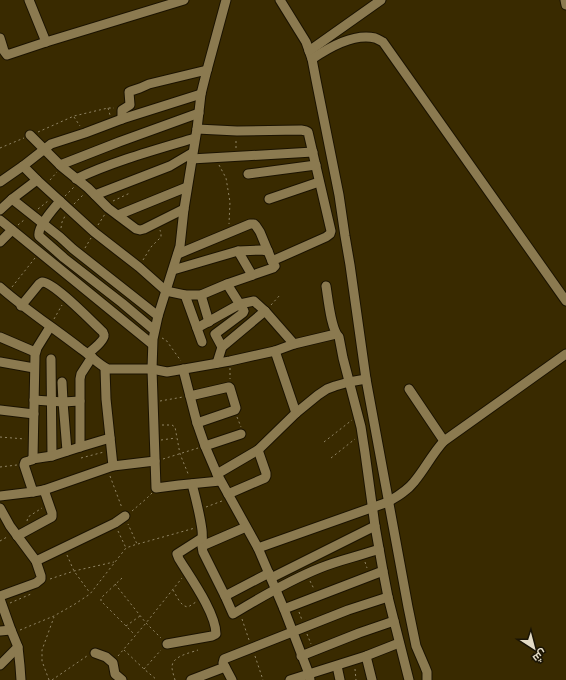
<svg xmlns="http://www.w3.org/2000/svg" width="566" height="680" font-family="Arial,Cairo,sans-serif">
<rect width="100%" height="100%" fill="#392a00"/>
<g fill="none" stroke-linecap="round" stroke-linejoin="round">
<defs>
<g id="minor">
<polyline points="29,0 46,42"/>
<polyline points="280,0 306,42 312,59 316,80 339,195 345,236 350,265 366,379 408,607 416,646 425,667 427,672 427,680"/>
<polyline points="565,0 566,5"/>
<polyline points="0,38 4,51 7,55 46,42 184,0"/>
<polyline points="309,51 381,0"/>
<path d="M312,59C328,48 354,33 375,38C378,39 381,41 383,42L566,301"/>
<polyline points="207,70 226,0"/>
<polyline points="122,119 122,110 130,105 129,92 131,91 140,88 149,84 207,70 201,94 197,129 184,209 180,246 158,316 153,339 152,369 156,488 179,485 220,481"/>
<polyline points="30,135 62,167 88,188 108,208 136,229 140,230 144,229 184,209"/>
<polyline points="191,159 313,152"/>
<polyline points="60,165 119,142 199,113"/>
<polyline points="23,166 37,180 94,232 139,267 166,291 185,295 201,295 227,284 273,268 275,266 272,261 326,237 330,234 331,231 308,132 306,131 301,130 237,131 197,129"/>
<polyline points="248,174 316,165"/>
<path d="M76,179C114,161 155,150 195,138"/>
<polyline points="0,182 23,166 51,144 85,133 122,119 201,94"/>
<polyline points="95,195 170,166 192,153"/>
<polyline points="12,199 60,237 73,249 158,316"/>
<polyline points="269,199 319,182"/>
<path d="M60,201C54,208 37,227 39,236L64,258L122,303L154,330"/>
<polyline points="0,210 12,199 37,180"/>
<polyline points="118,215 187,187"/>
<polyline points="0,220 152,344"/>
<polyline points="0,242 12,230"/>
<polyline points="238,251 261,250 268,251"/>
<polyline points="178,254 250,224 254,224 256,226 260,232 272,261"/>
<polyline points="173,270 238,251 252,275"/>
<path d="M326,286C328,298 331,330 339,337L343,358L361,427L365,453L375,526L383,571L388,597L409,680"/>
<path d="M0,287C26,310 54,328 81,349C89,354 100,366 108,369H152L167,372L173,371L230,361L275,351L294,344L336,334"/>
<polyline points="185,295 202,342"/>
<polyline points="201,295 209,322"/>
<path d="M21,306L39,284L42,282C54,282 92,322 103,332C103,333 104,334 104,335C105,340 92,350 88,354"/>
<polyline points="197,328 240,304 254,301 265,311 294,344"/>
<polyline points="0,337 35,352"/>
<polyline points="222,347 215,334 243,313 244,311 227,284"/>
<polyline points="275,351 296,413"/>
<polyline points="51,359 52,456"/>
<polyline points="0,362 34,368"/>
<polyline points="217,363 222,347 265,311"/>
<polyline points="105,368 106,399 113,466"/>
<polyline points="183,369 197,423 205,446 217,474 258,548 284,609 309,674 310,680"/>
<polyline points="62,382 63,402 67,451"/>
<polyline points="409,389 444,441"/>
<polyline points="190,396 229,387 230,388 236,408 235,410 197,423"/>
<polyline points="34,400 63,402 80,401"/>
<polyline points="0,410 34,414"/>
<polyline points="205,446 241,434"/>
<polyline points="80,447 80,379 81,374 92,357"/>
<polyline points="32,459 52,456 80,447 110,438"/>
<polyline points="217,474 258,450 296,413 318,395 327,389 335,386 349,382 366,379"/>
<path d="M192,484C196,499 200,515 202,530C203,538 201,545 203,552L225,596L233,614C261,597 290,580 320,568C339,560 360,556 379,549"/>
<polyline points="33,492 24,465 25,462 32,460 33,458 35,355 37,348 50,327"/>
<polyline points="228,494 265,478 266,476 266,473 258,450"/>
<polyline points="0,496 33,492 44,490 113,466 155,461"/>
<polyline points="0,508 10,526 36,561 41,576 41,579 36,583 0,596"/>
<polyline points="17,536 52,517 52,513 44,490"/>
<polyline points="202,546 246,527"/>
<path d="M258,548L388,502C398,496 407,491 414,482C425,469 432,454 444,441L566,354"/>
<polyline points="36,561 115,523 125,516"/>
<polyline points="271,578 375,526"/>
<polyline points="225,596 269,573"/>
<polyline points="0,599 11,630 18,647 0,665"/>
<polyline points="284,609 383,571"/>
<polyline points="0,631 11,630"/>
<path d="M167,644L212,636L216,634C216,613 190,577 179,559L177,554L202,538"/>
<polyline points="18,647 20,666 21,680"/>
<polyline points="95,653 106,657 113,663 115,674 122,680"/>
<polyline points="301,656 359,633 394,621"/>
<polyline points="366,656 372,680"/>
<polyline points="337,666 340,680"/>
<polyline points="191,680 225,667"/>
<polyline points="232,680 223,663 224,659 348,610 388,597"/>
<polyline points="290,680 366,656 399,643"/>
</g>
</defs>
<!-- minor casing -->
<use href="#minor" stroke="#1b1301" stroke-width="11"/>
<!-- path -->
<g stroke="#908464" stroke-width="1" stroke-dasharray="2 3" stroke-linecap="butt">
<polyline points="108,108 110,115"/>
<polyline points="74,117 80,126"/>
<polyline points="38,132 74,116 108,108 114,108"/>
<polyline points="0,148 24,138"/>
<polyline points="236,148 236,139"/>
<polyline points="219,165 226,178 230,202 229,224"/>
<polyline points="50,180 57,172"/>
<polyline points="65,196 74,187"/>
<polyline points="113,201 130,193"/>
<polyline points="74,204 83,195"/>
<polyline points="38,209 48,201"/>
<polyline points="18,225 24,220"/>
<polyline points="98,225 105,214"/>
<polyline points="61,228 62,222 65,216"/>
<polyline points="85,248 91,238"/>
<polyline points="143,260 151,247 161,237 161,234 160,230"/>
<polyline points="12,287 35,258"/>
<polyline points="271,305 280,295"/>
<polyline points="54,319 62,305"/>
<polyline points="162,338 166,340 181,361"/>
<polyline points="230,368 230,379"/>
<polyline points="160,401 183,397"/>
<polyline points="237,417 241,427"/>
<polyline points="162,425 172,425 175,427 180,454 189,476"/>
<polyline points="0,437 25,439"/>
<polyline points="161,440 176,438"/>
<polyline points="324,442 352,420"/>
<polyline points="81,458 104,452"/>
<polyline points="331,458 355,439"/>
<polyline points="163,459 198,448"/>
<polyline points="0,467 17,465"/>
<polyline points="110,476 122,508"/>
<polyline points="206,507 222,501"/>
<polyline points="132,511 146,499 152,493"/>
<polyline points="27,521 28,517 42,508"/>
<polyline points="118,531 126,548"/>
<polyline points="0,541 7,537"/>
<polyline points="138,544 195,528"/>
<polyline points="67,555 74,571 90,593"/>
<polyline points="365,562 367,568"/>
<polyline points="122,578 102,597 101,598 101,601 135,635"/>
<polyline points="50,579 74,571 114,562"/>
<polyline points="310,581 314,589"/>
<polyline points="115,584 146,623 161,638"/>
<path d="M173,590C177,596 180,606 188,607L196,602"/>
<polyline points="10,603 31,594"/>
<polyline points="299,612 302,620"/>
<polyline points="242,619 249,640"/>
<polyline points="126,626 140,616"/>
<polyline points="20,630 54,616 75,604 90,594 126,548 137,544 128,524"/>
<polyline points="307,634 311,644"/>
<polyline points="124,650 144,669 157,680"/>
<polyline points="118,656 146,623 182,578"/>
<polyline points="255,656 263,680"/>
<polyline points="144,669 161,650"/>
<polyline points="355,669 356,680"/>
<polyline points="49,680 42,661 42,650 54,617"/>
<polyline points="52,680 87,656"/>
<path d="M175,680C174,676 172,671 172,667C172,656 190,653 198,650"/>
</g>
<!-- minor -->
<use href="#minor" stroke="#8b7a50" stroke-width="9"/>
</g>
<!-- north arrow -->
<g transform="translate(534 648) rotate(144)" stroke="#1a1404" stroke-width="3" paint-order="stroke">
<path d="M0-3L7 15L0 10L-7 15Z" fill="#e4dbc5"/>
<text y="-6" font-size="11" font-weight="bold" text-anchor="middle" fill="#e4dbc5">ش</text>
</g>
</svg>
